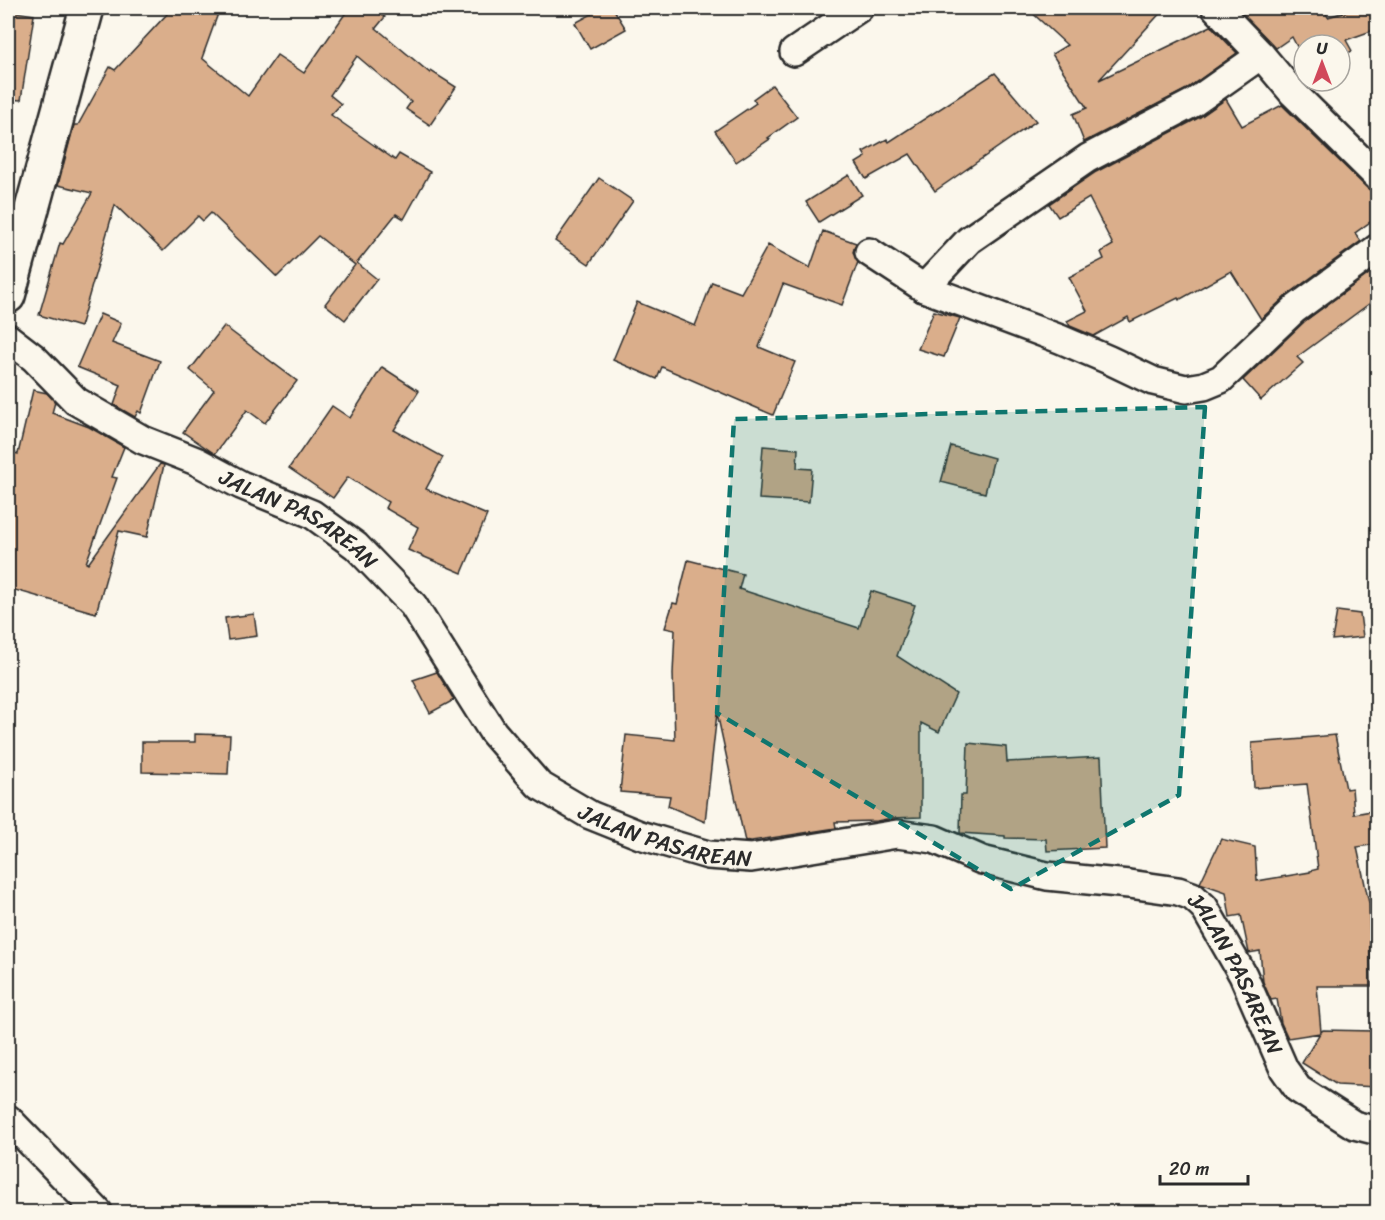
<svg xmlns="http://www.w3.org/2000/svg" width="1385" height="1220" font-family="Sriracha,sans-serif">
<rect width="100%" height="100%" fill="#fbf7ec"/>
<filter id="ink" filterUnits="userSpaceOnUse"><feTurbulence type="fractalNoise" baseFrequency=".0167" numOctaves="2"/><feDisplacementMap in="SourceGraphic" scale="12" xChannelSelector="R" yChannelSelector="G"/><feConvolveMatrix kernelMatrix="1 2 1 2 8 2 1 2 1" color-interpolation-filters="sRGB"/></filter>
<g filter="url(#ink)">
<!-- building -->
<g fill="#daae8b" stroke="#2b2b2b" stroke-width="1.5">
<polygon points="169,8 220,8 202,58 248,96 277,55 304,73 349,8 371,8 385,17 376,28 430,73 431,71 456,87 430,125 406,109 411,102 357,56 330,95 341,104 331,115 395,160 399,154 430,172 404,219 396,214 357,263 377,279 345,320 325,304 355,265 318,236 277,277 211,213 203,221 198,216 163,251 115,205 80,327 39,315 60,243 63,244 92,193 58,185 74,125 78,125 110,67 115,70 167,14"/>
<polygon points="603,8 613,8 626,29 590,49 575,23"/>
<polygon points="1027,8 1165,8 1099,80 1211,26 1237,53 1185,90 1084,142 1073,114 1087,108 1052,54 1067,45"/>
<polygon points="1250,8 1323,8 1328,17 1358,8 1377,8 1377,29 1346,40 1352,51 1340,57 1340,45 1304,45 1304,60 1292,37 1276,48 1241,12"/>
<polygon points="8,11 34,15 21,100 8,99"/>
<polygon points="995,73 1036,121 935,191 910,154 866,179 856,163 866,157 863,152 887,139 889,142"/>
<polygon points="772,85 797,117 768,138 770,139 736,162 715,131 756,103 753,99"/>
<polygon points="1226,99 1242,126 1282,105 1367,188 1374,192 1377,197 1377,217 1355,233 1361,241 1286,296 1261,319 1231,271 1179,300 1178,298 1130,322 1128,317 1094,336 1070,326 1067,321 1087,311 1069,277 1104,259 1101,252 1113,245 1089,198 1058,217 1049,204 1096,172 1200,117"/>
<polygon points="849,175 862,195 819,222 806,202"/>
<polygon points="599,178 633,201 589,264 555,241"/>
<polygon points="823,231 856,243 853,252 858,262 842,305 783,284 759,347 795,362 773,415 662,367 657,379 613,360 637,302 695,326 712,282 741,293 768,245 810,268"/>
<polygon points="1377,268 1377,298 1297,357 1303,363 1261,400 1243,380 1305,321"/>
<polygon points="934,311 960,318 944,357 918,349"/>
<polygon points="100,314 121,323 112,343 160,361 141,413 138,411 135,417 114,405 121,385 77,367"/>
<polygon points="224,326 297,381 265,423 247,410 215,454 183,432 214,390 190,370"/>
<polygon points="382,367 419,391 394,430 443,457 426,489 487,515 462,573 408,550 418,527 385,508 388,502 348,477 333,498 289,468 332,406 350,418"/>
<polygon points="33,390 47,393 55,402 52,413 89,427 124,447 112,477 117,478 86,563 88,564 160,464 164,465 147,537 119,531 96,613 8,588 8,451 18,454"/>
<polygon points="763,446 798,449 797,468 812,469 809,502 759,499"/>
<polygon points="951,446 994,458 985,493 941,482"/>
<polygon points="688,560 743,574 739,589 859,628 871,591 915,605 897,656 956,694 939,732 921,723 921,817 892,818 877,821 835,822 836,828 745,842 717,713 705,822 668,806 670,796 620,792 626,735 675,740 673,674 675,630 665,628 673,603 677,604"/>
<polygon points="1337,611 1360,614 1363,637 1332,640"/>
<polygon points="254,614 257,636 228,640 225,618"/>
<polygon points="437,672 454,700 430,713 413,680"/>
<polygon points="195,734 230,735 228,774 142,772 142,742 195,742"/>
<polygon points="1335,735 1346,789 1352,788 1354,814 1377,810 1377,844 1357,847 1369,903 1371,986 1317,986 1321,1032 1323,1030 1374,1031 1373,1052 1377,1052 1377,1087 1337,1085 1302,1063 1320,1033 1288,1038 1281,1023 1277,999 1271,1000 1263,982 1260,951 1249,953 1241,915 1230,917 1226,892 1200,883 1221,839 1255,847 1257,881 1310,872 1310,871 1318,869 1307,784 1254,788 1252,743 1303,739 1303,738"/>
<polygon points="968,743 1006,747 1007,762 1101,757 1105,848 1047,851 1046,839 1005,838 1005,836 960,833 961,795 966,795"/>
</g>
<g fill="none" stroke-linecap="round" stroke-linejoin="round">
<defs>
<g id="minor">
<polyline points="1216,8 1261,55 1293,93 1378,177"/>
<polyline points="794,52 859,8"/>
<polyline points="869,252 924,288 1060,339 1109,360 1153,381 1186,389 1204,386 1221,379 1295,309 1378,248"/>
<polyline points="924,288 969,240 1088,158 1193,103 1261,55"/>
<path id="s1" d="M8,338L34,358L76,401L143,440L196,461L241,485L312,514L356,546L413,605L493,732L539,785L590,815L640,835L708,855L751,858L897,834L934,839L982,860L1047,876L1129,884L1178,891L1192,896L1204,907L1243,975L1284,1069L1298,1089L1354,1125L1378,1131"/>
<polyline points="8,1119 98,1212"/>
</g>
<polyline id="primary" points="8,296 87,8"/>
</defs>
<!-- minor casing -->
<use href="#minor" stroke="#2b2b2b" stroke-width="32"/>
<!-- primary casing -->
<use href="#primary" stroke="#2b2b2b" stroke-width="38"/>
<!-- minor -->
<use href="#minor" stroke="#fbf7ec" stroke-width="27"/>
<!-- primary -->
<use href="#primary" stroke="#fbf7ec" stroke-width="33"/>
</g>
</g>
<!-- marked area -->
<path fill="#0f766e" fill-opacity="0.2" stroke="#0f766e" stroke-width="4.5" stroke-dasharray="12 8" stroke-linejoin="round" d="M1205,407L1179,795L1011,889L717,713L734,419Z"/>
<g text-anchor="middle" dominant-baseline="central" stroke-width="4.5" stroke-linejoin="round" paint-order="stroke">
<!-- street labels -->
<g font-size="22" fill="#2b2b2b" stroke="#fbf7ec">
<text stroke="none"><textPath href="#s1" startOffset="346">JALAN PASAREAN</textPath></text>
<text stroke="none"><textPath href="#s1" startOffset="850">JALAN PASAREAN</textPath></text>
<text stroke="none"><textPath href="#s1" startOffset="1480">JALAN PASAREAN</textPath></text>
</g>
</g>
<!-- margin -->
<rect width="1385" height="1220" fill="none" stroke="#fbf7ec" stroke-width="30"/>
<rect x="15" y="15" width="1355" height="1190" fill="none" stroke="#2b2b2b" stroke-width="2" filter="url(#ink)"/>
<!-- north arrow -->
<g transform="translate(1322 63)"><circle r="28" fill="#fbf7ec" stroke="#a8a59f" stroke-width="1.5"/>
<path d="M0-4.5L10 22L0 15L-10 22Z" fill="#d1495b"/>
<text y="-9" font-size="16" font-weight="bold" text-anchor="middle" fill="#2b2b2b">U</text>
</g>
<!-- scale -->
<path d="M1160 1175v9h88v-9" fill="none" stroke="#2b2b2b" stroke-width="3"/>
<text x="1169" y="1175" font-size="18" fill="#2b2b2b" stroke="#fbf7ec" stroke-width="4.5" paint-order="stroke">20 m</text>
</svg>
